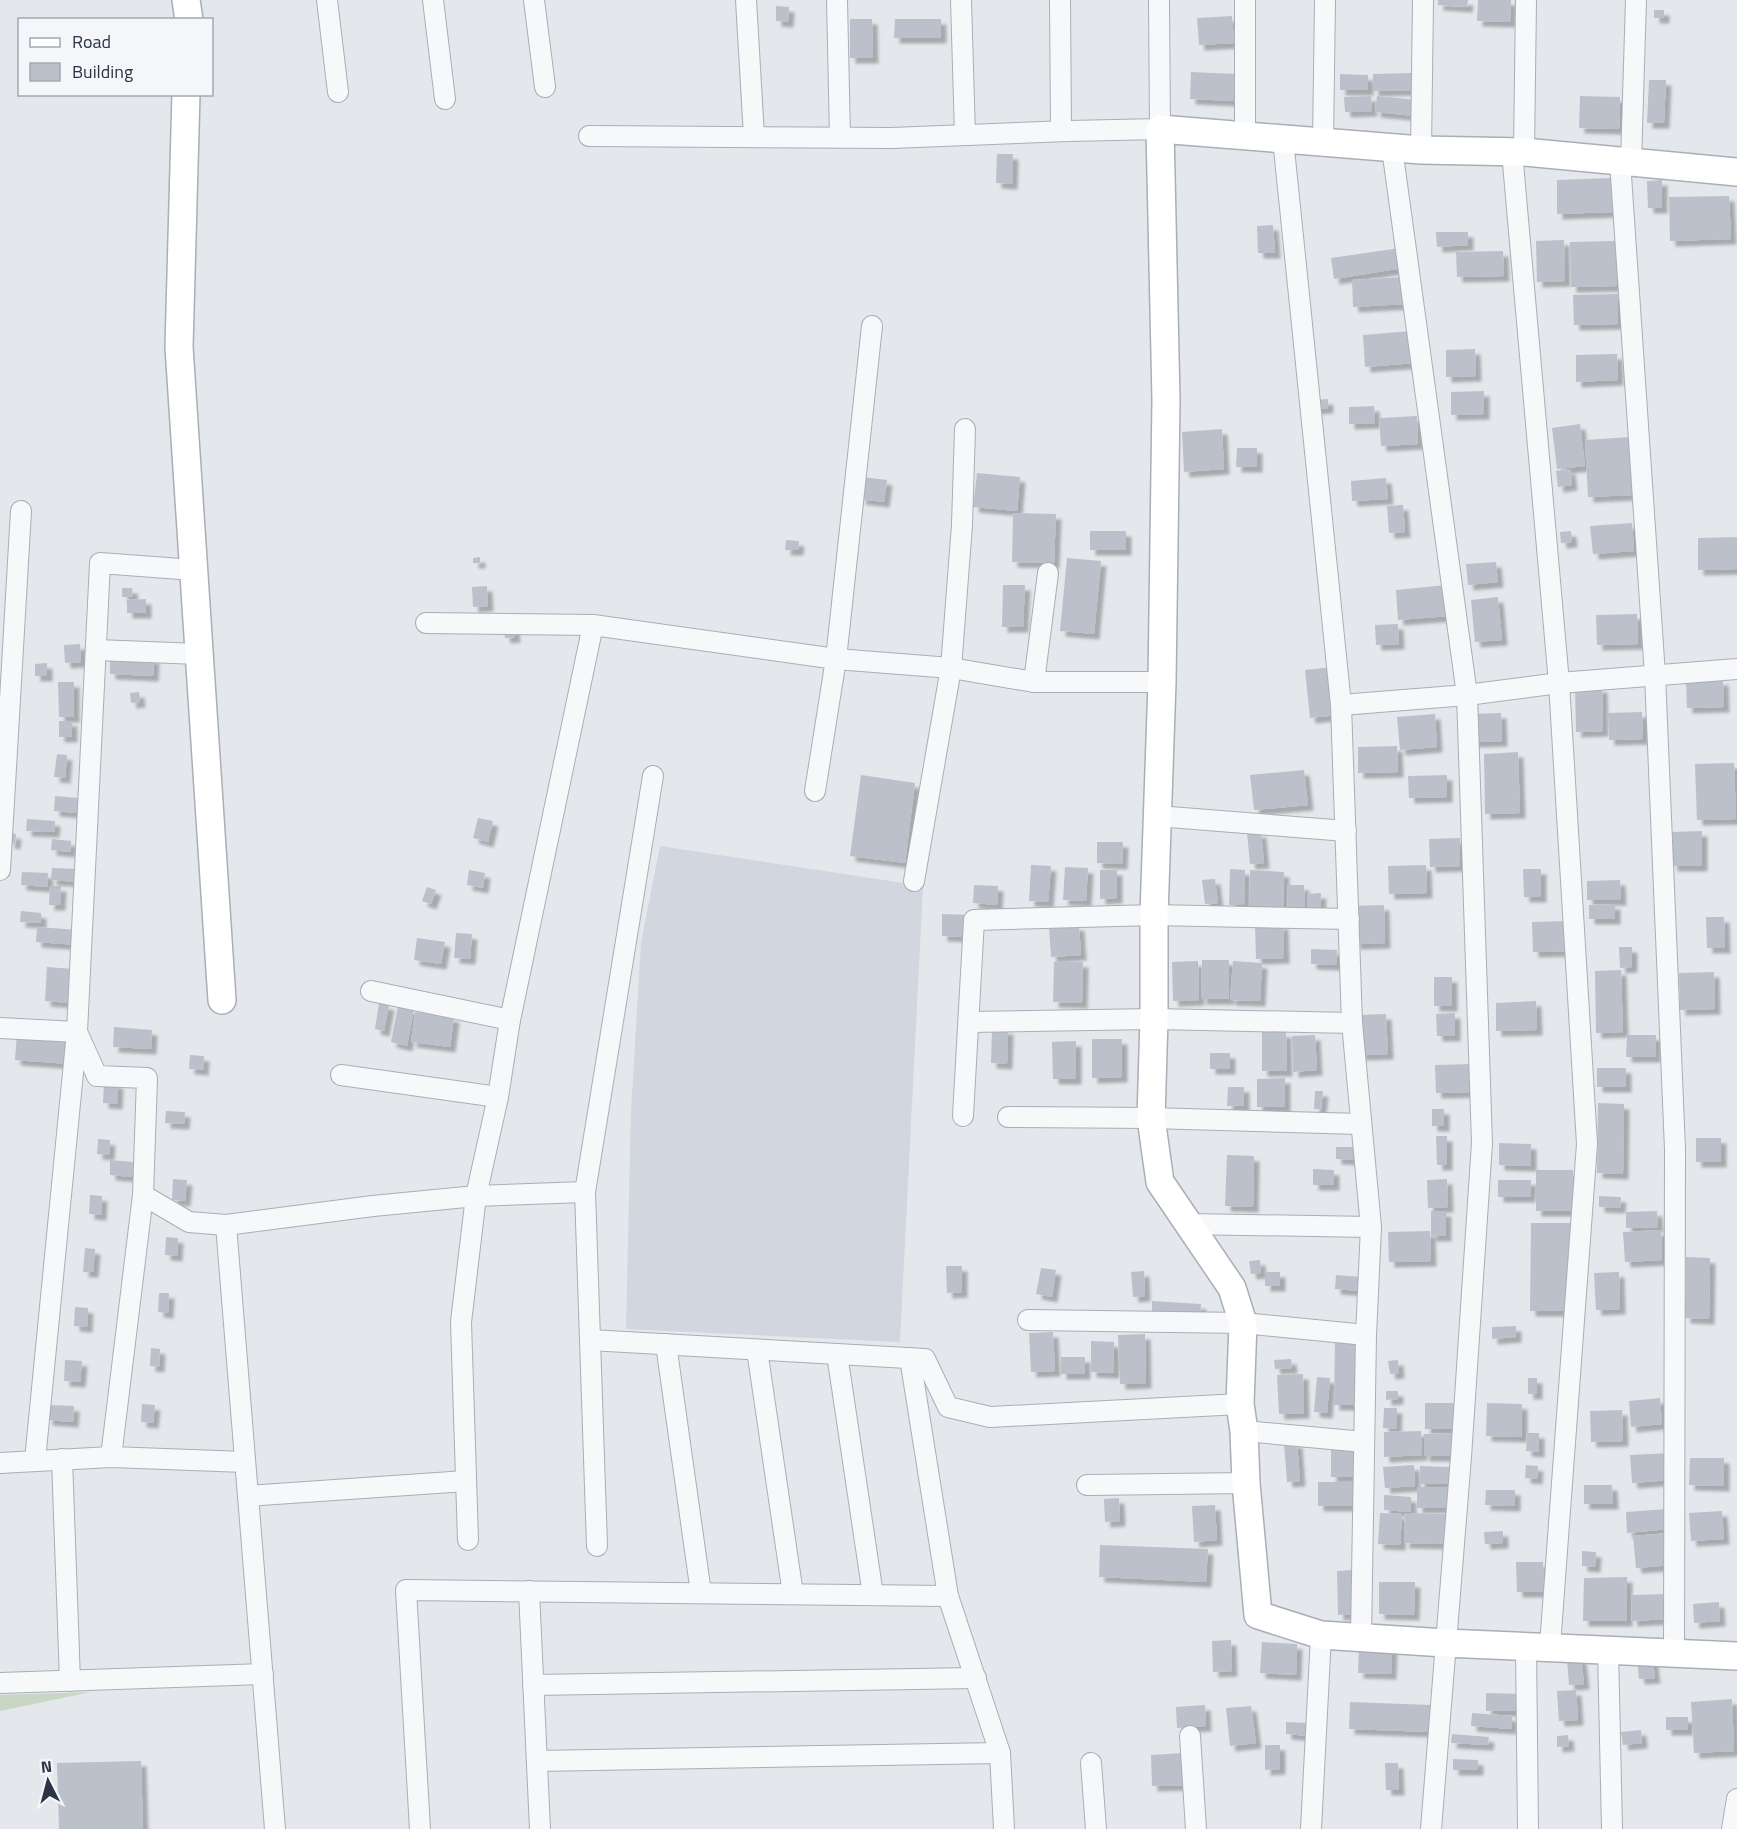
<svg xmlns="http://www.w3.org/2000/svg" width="1737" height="1829" font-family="'Titillium Web',sans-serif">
<defs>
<filter id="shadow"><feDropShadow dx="5.5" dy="5.5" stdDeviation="1.5" flood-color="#0004"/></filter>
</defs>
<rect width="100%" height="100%" fill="#e4e7ec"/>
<!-- built -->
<polygon fill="#d2d6de" points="660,846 923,886 900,1342 626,1329 631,1111 641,943"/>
<!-- green -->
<polygon fill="#c9d6c5" points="91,1692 0,1711 0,1695"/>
<!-- building -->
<g fill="#bbc0ca" filter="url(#shadow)">
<polygon points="1438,0 1468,0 1467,7 1438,5"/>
<polygon points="1478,0 1511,0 1510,22 1477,21"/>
<polygon points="776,6 789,7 788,22 776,21"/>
<rect x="1654" y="10" width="10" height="8"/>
<polygon points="1232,16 1234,43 1199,45 1197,18"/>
<polygon points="850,19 872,19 873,58 850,58"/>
<polygon points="895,19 941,19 941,38 894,38"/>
<polygon points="1191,72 1236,74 1235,101 1190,99"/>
<polygon points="1412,73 1413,90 1373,91 1373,74"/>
<polygon points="1340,74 1368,75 1368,90 1340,90"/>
<polygon points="1649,80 1666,80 1664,123 1647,123"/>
<polygon points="1371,96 1372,111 1345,112 1344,97"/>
<polygon points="1377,96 1416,100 1415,116 1375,112"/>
<polygon points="1580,96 1620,97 1619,129 1579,128"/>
<polygon points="997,154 1013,154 1012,184 996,183"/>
<polygon points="1611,178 1613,212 1557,214 1557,180"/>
<polygon points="1662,180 1662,208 1648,208 1647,181"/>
<polygon points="1729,196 1731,239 1670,241 1669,197"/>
<polygon points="1273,225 1275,253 1258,253 1257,226"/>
<polygon points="1436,232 1468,232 1468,245 1437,247"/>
<polygon points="1564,240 1565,281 1537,282 1536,241"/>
<polygon points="1615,241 1617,286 1571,287 1570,242"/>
<polygon points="1400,248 1403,268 1334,279 1331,258"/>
<polygon points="1503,251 1504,276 1457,277 1456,252"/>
<polygon points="1404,277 1406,304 1353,307 1352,280"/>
<polygon points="1618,294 1618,324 1574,325 1573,295"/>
<polygon points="1412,331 1415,363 1365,367 1363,335"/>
<polygon points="1475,349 1476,376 1446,377 1446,350"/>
<polygon points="1617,354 1618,380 1576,382 1576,355"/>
<polygon points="1484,391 1484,414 1451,415 1451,392"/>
<polygon points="1328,399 1328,408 1314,409 1314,400"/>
<polygon points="1374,406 1375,423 1349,424 1349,407"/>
<polygon points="1417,416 1418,444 1381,446 1379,418"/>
<polygon points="1580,424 1585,466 1557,469 1552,428"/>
<polygon points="1222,429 1224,469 1184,472 1182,432"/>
<polygon points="1630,437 1633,495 1588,497 1585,440"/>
<polygon points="1237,448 1257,448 1257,467 1236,467"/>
<polygon points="1570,469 1572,485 1558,487 1556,471"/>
<polygon points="977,473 1020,477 1017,511 973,507"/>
<polygon points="863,477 887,480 884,502 860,499"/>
<polygon points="1386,478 1388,499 1352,501 1351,481"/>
<polygon points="1403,505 1405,532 1389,533 1387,506"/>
<polygon points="1013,513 1056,514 1054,563 1012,562"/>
<polygon points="1632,523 1634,551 1593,554 1590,526"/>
<rect x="1090" y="531" width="36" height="19"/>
<polygon points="1571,531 1572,542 1561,543 1560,532"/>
<polygon points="1737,537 1737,569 1698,570 1698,538"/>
<polygon points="786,540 799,541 798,550 785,550"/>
<polygon points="480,557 480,563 473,563 473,558"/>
<polygon points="1067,558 1101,561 1094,634 1060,631"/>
<polygon points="1496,562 1498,582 1468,585 1466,564"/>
<polygon points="1003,585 1025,585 1023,627 1002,627"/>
<polygon points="1446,585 1449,616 1398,620 1396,590"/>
<polygon points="487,586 488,606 473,607 472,587"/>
<polygon points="122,588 132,588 133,597 122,597"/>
<polygon points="1498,597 1502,640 1475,642 1471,600"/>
<polygon points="146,599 146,613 127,613 127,600"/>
<polygon points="1637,614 1638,644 1597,645 1596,615"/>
<polygon points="1398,624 1399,644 1376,645 1375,625"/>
<polygon points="514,627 515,637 505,638 504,628"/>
<polygon points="80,644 81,662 65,663 64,645"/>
<polygon points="110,657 154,658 153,676 110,674"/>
<polygon points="47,663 47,676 35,676 35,664"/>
<polygon points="1332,667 1337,715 1310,718 1305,670"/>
<polygon points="1723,680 1724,707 1687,708 1686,681"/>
<polygon points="58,682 74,682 74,717 59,717"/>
<polygon points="1602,687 1603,731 1576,732 1575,688"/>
<polygon points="139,692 140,702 131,703 130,693"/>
<polygon points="1642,712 1643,739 1609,740 1608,713"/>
<polygon points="1501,713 1502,741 1471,742 1470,714"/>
<polygon points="1435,714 1437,747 1400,750 1397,717"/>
<rect x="59" y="721" width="13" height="16"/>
<polygon points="1397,746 1398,772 1358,773 1358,747"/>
<polygon points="1518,752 1520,813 1485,814 1484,754"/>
<polygon points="57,754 67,755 65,778 54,777"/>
<polygon points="1734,763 1736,819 1697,820 1695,764"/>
<polygon points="1304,770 1308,805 1254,810 1250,775"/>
<polygon points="861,775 915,783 905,863 850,856"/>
<polygon points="1447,775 1447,797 1409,798 1408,776"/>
<polygon points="55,796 78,798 78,813 54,811"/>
<polygon points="478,818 493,821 488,842 473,838"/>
<polygon points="27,819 55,821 54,832 26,831"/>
<polygon points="1702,831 1702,866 1672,866 1671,832"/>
<polygon points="1261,832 1264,863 1250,864 1247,833"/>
<polygon points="10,833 16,834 15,844 9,843"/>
<polygon points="1460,838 1460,866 1430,867 1429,839"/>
<polygon points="52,839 71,841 70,852 51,850"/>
<polygon points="1097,842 1123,842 1122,864 1097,863"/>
<polygon points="1031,865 1051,866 1048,902 1029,901"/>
<polygon points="1426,865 1427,893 1389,894 1388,866"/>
<polygon points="1065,867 1088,868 1086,901 1063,900"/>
<polygon points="52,868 79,869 79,882 51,880"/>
<polygon points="1230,869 1245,870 1244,905 1229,905"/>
<polygon points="1523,869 1541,869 1541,897 1524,897"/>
<polygon points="469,870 485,873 483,888 467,885"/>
<polygon points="1100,870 1117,870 1117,898 1100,899"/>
<polygon points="1250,870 1284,872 1283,908 1249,907"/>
<polygon points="22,872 48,873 47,887 21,885"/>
<polygon points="1215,879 1218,903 1205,904 1202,880"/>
<polygon points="1620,880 1621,900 1587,900 1587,881"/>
<polygon points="974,885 998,886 997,905 973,903"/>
<polygon points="1287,885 1304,885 1305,908 1288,908"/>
<polygon points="50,886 61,886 60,905 49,905"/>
<polygon points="427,887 436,890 431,904 422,901"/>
<polygon points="1321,893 1320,911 1307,911 1307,894"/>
<polygon points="1615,904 1615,919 1589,919 1589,905"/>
<polygon points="1384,905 1385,943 1355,944 1354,906"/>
<polygon points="21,911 41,913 41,923 20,922"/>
<polygon points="942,914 970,915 970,937 942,936"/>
<polygon points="1706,917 1724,917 1725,948 1707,948"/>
<polygon points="1569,921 1569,951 1533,952 1532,922"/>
<polygon points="1283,924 1284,958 1256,959 1255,925"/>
<polygon points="1079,925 1081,955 1051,957 1049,927"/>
<polygon points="37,927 79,930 78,945 36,942"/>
<polygon points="456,933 472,934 470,959 454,958"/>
<polygon points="417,938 445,942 441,964 414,960"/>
<polygon points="1619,947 1632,947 1632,967 1620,968"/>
<polygon points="1311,949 1337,950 1337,965 1311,964"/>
<polygon points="1202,960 1229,960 1229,999 1201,999"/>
<polygon points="1198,961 1199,1000 1173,1001 1172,962"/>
<polygon points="1233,961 1262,963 1260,1001 1230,1000"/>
<polygon points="1054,962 1083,962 1082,1003 1053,1002"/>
<polygon points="47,967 73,969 71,1003 45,1001"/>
<polygon points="1621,970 1623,1032 1596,1033 1595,971"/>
<polygon points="1714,972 1715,1009 1680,1010 1679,973"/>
<rect x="1434" y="977" width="18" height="29"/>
<polygon points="1536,1001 1537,1030 1496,1031 1496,1003"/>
<polygon points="379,1003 389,1005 384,1031 375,1029"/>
<polygon points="398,1006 414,1009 407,1046 391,1042"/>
<polygon points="415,1012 454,1017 450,1047 411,1042"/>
<polygon points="1455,1013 1455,1036 1437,1036 1436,1014"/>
<polygon points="1386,1014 1388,1054 1360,1055 1358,1015"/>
<polygon points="114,1027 152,1030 151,1049 113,1047"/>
<polygon points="992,1029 1008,1029 1007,1064 991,1063"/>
<polygon points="1262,1032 1286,1032 1287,1071 1262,1071"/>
<polygon points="17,1033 71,1036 69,1064 15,1060"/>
<polygon points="1315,1035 1317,1070 1293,1072 1292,1036"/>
<polygon points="1627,1035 1656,1035 1655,1057 1626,1057"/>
<polygon points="1092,1039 1122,1039 1122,1077 1092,1078"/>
<polygon points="1076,1041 1076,1079 1053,1079 1052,1042"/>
<rect x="1210" y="1053" width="20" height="16"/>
<polygon points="190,1055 204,1056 203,1070 189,1069"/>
<polygon points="1473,1064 1474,1092 1436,1093 1435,1065"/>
<rect x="1597" y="1068" width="29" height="19"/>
<polygon points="1285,1078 1285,1107 1257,1107 1257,1079"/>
<polygon points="104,1082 118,1083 117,1104 103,1103"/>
<polygon points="1228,1087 1244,1087 1244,1106 1227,1106"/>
<polygon points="1315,1091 1323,1091 1321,1109 1314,1109"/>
<polygon points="1598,1103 1624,1104 1623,1174 1597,1173"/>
<rect x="1432" y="1109" width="12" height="17"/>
<polygon points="166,1111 185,1112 184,1124 165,1123"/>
<polygon points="1436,1136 1447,1136 1447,1165 1437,1165"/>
<rect x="1696" y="1138" width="25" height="24"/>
<polygon points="98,1139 110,1140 109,1155 97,1154"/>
<polygon points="1499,1143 1531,1144 1531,1166 1499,1165"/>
<polygon points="1336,1147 1359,1147 1358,1160 1336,1159"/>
<polygon points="1227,1155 1254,1156 1253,1207 1225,1206"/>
<polygon points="110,1160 133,1162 132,1177 110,1175"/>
<polygon points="1313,1169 1334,1170 1334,1185 1313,1185"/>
<polygon points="1536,1170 1573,1170 1572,1211 1536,1211"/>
<polygon points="173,1179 187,1180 185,1201 172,1200"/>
<polygon points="1447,1179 1448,1207 1428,1208 1427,1180"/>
<polygon points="1498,1180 1531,1180 1530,1197 1498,1197"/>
<polygon points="90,1195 102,1196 101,1215 89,1214"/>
<polygon points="1599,1196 1621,1197 1620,1208 1599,1207"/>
<rect x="1431" y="1211" width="15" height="25"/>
<polygon points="1657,1211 1658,1227 1626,1228 1626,1212"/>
<polygon points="1531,1223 1571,1223 1570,1311 1530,1311"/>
<polygon points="1661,1230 1662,1260 1625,1262 1623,1232"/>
<polygon points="1430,1231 1431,1261 1389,1262 1388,1232"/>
<polygon points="166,1237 178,1238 177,1256 165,1255"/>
<polygon points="85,1248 95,1249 93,1272 83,1272"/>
<polygon points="1686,1257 1710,1258 1709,1319 1685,1318"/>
<polygon points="1260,1260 1261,1273 1251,1274 1249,1261"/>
<polygon points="946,1266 962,1266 962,1292 947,1293"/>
<polygon points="1041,1268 1056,1270 1052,1297 1036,1294"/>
<polygon points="1144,1271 1145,1296 1133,1297 1131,1272"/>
<rect x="1265" y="1272" width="15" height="14"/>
<polygon points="1619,1272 1620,1309 1596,1310 1594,1273"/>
<polygon points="1336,1275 1362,1277 1360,1291 1335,1289"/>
<polygon points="159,1293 169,1293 168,1313 158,1312"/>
<polygon points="1152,1301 1201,1304 1200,1318 1152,1315"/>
<polygon points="75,1307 88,1308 87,1327 74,1326"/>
<polygon points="1516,1326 1516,1337 1492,1339 1492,1327"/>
<polygon points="1053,1332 1055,1371 1031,1372 1029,1333"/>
<polygon points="1145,1334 1146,1383 1120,1384 1118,1335"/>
<polygon points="1335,1338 1361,1338 1360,1405 1334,1405"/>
<polygon points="1091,1341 1114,1342 1114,1373 1091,1372"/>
<polygon points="151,1348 160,1349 159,1367 150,1366"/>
<rect x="1061" y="1357" width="24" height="17"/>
<polygon points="1291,1359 1292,1368 1275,1369 1274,1360"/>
<polygon points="65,1360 82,1361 80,1382 64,1381"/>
<polygon points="1398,1360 1399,1373 1390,1374 1388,1361"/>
<polygon points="1303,1374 1304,1413 1279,1414 1277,1375"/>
<polygon points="1317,1377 1330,1378 1327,1413 1314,1412"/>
<rect x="1528" y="1378" width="9" height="16"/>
<polygon points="1386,1391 1398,1391 1398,1399 1386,1400"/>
<polygon points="1660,1398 1662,1424 1631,1427 1629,1401"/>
<polygon points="1425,1403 1464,1403 1462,1429 1425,1429"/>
<polygon points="1487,1403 1522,1404 1522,1437 1486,1436"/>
<polygon points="142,1404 155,1405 153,1423 141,1422"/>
<polygon points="48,1405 74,1406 73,1422 47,1420"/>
<polygon points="1384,1408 1397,1408 1396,1429 1383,1428"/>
<polygon points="1622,1410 1623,1441 1591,1442 1590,1411"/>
<polygon points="1421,1431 1422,1455 1384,1457 1384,1432"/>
<polygon points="1460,1433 1460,1456 1424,1456 1424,1434"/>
<polygon points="1527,1433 1539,1433 1539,1452 1526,1451"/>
<polygon points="1297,1442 1300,1481 1287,1482 1284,1443"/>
<polygon points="1354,1445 1354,1477 1331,1477 1331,1446"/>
<polygon points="1669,1453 1671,1480 1632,1483 1630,1455"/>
<polygon points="1690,1458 1724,1458 1724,1486 1689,1485"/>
<polygon points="1414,1465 1415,1486 1385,1488 1383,1467"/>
<polygon points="1526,1465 1538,1466 1537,1479 1525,1478"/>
<polygon points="1420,1466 1449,1467 1449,1484 1419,1484"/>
<rect x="1318" y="1482" width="39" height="24"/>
<polygon points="1584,1485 1612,1485 1613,1504 1584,1504"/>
<polygon points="1417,1487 1451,1487 1450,1508 1417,1508"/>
<polygon points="1486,1490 1515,1490 1515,1506 1485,1505"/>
<polygon points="1384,1495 1411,1497 1411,1512 1384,1510"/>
<polygon points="1119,1498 1120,1521 1105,1522 1104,1499"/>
<polygon points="1215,1505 1217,1540 1194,1542 1192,1506"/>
<polygon points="1667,1509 1668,1529 1627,1533 1626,1512"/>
<polygon points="1722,1511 1724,1539 1691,1541 1689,1513"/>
<polygon points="1380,1513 1402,1514 1400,1545 1378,1544"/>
<polygon points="1405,1513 1450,1514 1449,1544 1404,1543"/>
<polygon points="1503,1531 1503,1543 1485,1544 1484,1532"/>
<polygon points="1670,1533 1673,1565 1636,1568 1633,1536"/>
<polygon points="1100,1545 1208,1549 1206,1582 1099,1577"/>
<polygon points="1582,1551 1596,1552 1595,1567 1582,1566"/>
<polygon points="1516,1562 1543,1562 1544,1592 1517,1592"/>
<polygon points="1352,1570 1353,1614 1338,1615 1337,1571"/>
<polygon points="1627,1577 1627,1621 1583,1621 1584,1578"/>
<polygon points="1379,1582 1415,1582 1414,1615 1379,1614"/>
<polygon points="1667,1594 1668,1619 1632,1621 1631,1595"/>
<polygon points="1719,1602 1720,1621 1694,1623 1693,1604"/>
<polygon points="1231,1640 1232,1671 1213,1672 1212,1641"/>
<polygon points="1262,1642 1297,1644 1296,1675 1260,1673"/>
<polygon points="1359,1646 1392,1647 1391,1674 1358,1673"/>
<polygon points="1652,1656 1655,1678 1639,1679 1637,1658"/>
<polygon points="1581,1657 1584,1684 1569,1685 1567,1659"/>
<polygon points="1576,1690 1578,1720 1559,1721 1557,1691"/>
<polygon points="1486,1693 1521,1694 1521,1711 1486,1711"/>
<polygon points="1732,1699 1734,1751 1694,1753 1691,1702"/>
<polygon points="1350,1702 1431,1705 1430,1732 1349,1729"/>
<polygon points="1205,1705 1206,1726 1177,1728 1176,1707"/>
<polygon points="1251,1706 1256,1743 1230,1746 1226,1708"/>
<polygon points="1472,1713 1512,1716 1511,1729 1471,1726"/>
<rect x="1666" y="1717" width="22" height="13"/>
<polygon points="1286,1722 1310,1723 1309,1736 1286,1734"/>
<polygon points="1641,1730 1642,1743 1623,1745 1621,1732"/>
<polygon points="1452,1734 1489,1737 1488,1745 1451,1743"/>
<polygon points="1568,1735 1569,1746 1557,1747 1557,1736"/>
<polygon points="1265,1745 1280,1745 1280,1769 1265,1770"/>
<polygon points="1183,1753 1184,1785 1152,1786 1151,1755"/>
<polygon points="1453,1759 1478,1760 1478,1770 1453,1770"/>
<polygon points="141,1761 143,1829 59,1829 57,1763"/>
<polygon points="1385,1763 1398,1763 1399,1790 1386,1790"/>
</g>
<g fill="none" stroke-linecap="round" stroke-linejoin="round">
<defs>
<g id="street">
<polyline points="327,0 338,92"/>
<polyline points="433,0 445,99"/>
<polyline points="534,0 545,87"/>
<polyline points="746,0 754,136"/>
<polyline points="837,0 840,137"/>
<polyline points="961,0 965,135"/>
<polyline points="1060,0 1061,131"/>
<polyline points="589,136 891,138 1069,131 1160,129 1159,0"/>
<polyline points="1245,136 1245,0"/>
<polyline points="1283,139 1341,705 1352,1023 1371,1227 1366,1335 1361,1638"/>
<polyline points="1323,143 1325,0"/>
<polyline points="1392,148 1467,695 1482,1143 1461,1457 1431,1829"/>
<polyline points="1421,150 1423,0"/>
<polyline points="1512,152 1559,683 1587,1144 1550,1646"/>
<polyline points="1524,152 1526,0"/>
<polyline points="1620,161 1655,675 1675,1149 1674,1653"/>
<polyline points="1631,162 1636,0"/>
<polyline points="426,623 593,625 836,659 951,668 1034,682 1162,682"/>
<polyline points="96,650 199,654"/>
<polyline points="1034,682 1048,573"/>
<polyline points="1341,705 1467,695 1559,683 1737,669"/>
<polyline points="815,791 836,659 872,326"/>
<polyline points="1157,816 1346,831"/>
<polyline points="0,870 21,511"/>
<polyline points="914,881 951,668 962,525 965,429"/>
<polyline points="371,991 510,1020"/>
<polyline points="969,1022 1154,1019 1352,1023"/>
<polyline points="0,1028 77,1032 97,1076 147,1078 143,1195 189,1222 226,1225 373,1206 476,1196 585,1192"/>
<polyline points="341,1075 498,1097"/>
<polyline points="963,1116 974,920 1154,915 1349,919"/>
<polyline points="1008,1117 1151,1118 1361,1124"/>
<polyline points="1187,1224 1371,1227"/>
<polyline points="226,1225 275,1829"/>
<polyline points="1028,1320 1243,1323 1366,1335"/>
<polyline points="590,1340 925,1359 948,1407 990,1417 1240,1404"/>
<polyline points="666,1344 701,1593"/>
<polyline points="757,1350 793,1594"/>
<polyline points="837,1354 873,1595"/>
<polyline points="910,1358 948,1596 1000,1753 1004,1829"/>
<polyline points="1244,1431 1364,1442"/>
<polyline points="111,1457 143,1195"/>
<polyline points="62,1459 70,1681"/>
<polyline points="35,1460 77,1032 100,563 194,570"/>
<polyline points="0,1463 111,1457 245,1462"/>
<polyline points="1087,1485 1246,1483"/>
<polyline points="248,1496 466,1481"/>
<polyline points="468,1540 461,1322 476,1196 498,1097 510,1020 593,625"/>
<polyline points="597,1546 585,1192 653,776"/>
<polyline points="529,1591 540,1829"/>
<polyline points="1526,1646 1528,1829"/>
<polyline points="1608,1649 1612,1829"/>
<polyline points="0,1683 263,1674"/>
<polyline points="533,1685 976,1678"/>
<polyline points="1190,1736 1196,1829"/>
<polyline points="537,1761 1000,1753"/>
<polyline points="1091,1763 1096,1829"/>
<polyline points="420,1829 406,1590 948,1596"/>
<polyline points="1311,1829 1321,1635"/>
<polyline points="1732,1829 1737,1799"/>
</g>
<g id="secondary">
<polyline points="186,0 189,20"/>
<polyline points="186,94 179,347 222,1000"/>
<polyline points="1737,172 1524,152 1421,150 1160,129 1166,400 1162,682 1154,915 1154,1019 1151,1118 1160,1182 1232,1288 1243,1323 1240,1404 1244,1431 1246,1483 1258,1615 1321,1635 1445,1643 1737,1656"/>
</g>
</defs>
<!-- street casing -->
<use href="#street" stroke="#a9aeb7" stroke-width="22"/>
<!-- secondary casing -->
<use href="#secondary" stroke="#a9aeb7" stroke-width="30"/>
<!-- street -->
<use href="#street" stroke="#f7f8fa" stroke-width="20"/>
<!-- secondary -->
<use href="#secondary" stroke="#fff" stroke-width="27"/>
</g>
<!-- legend -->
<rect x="18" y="18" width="195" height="78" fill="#f4f6f9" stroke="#a4a8b1" stroke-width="1.5"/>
<rect x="30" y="38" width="30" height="9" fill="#ffffff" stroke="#a4a8b1" stroke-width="1.5"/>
<text x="72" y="48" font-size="18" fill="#2b3445">Road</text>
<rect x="30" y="63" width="30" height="18" fill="#bbc0ca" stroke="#a4a8b1" stroke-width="1.5"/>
<text x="72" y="78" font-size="18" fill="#2b3445">Building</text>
<!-- north arrow -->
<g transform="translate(48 1781) rotate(354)" stroke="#f4f6f9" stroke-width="4.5" paint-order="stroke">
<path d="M0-4.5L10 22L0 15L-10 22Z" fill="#2b3445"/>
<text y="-9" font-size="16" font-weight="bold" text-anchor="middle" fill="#2b3445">N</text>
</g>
</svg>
